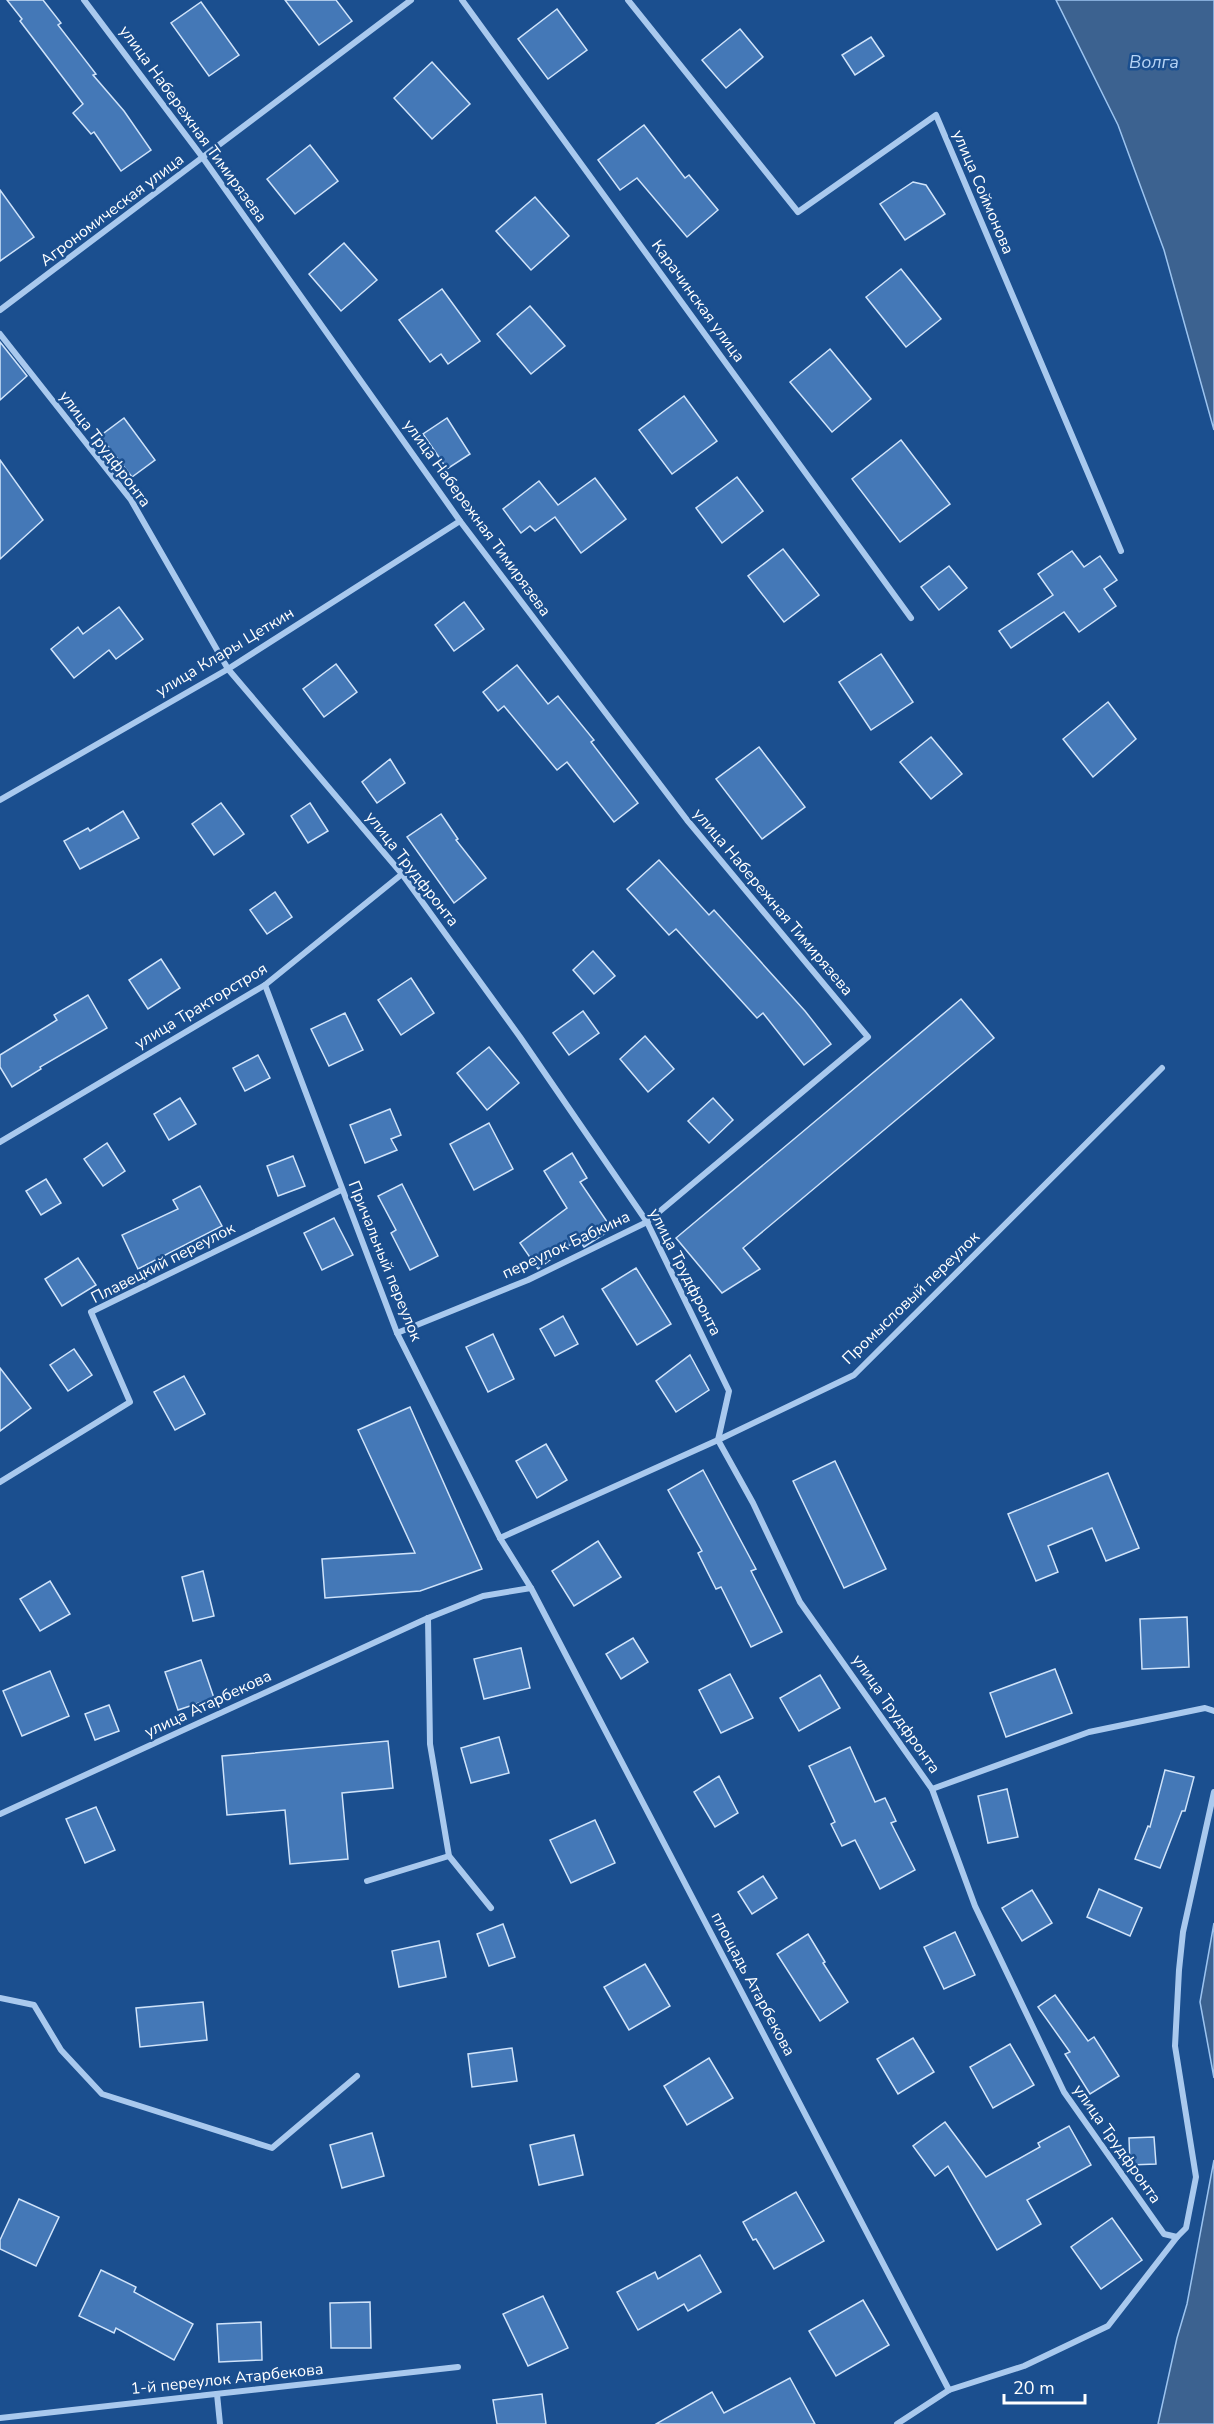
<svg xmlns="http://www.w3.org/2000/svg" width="1214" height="2424" font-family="'Nunito Sans',sans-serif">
<rect width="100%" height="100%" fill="#1b4f8f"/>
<!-- water -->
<g fill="#3c6290" stroke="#9cc4f0" stroke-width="1.5">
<polygon points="1056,0 1214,0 1214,430 1164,250 1118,125"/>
<polygon points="1214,1923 1214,2078 1200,2002"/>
<polygon points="1214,2160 1214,2424 1158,2424 1177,2338 1187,2304"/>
</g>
<!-- building -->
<g fill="#4478b7" stroke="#cfe3fa" stroke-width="1.5">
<polygon points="7,0 43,0 61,23 58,25 96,74 93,75 124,111 151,150 121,171 94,132 91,134 73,113 83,104 20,21 22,19"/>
<polygon points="285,0 336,0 352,21 319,45"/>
<polygon points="201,2 239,55 209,76 171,23"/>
<polygon points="557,9 587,50 548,79 518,39"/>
<polygon points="740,29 763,57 726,88 702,60"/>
<polygon points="871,37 884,56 855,75 842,55"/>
<polygon points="432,62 470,104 432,139 394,98"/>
<polygon points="644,125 685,178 689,175 718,210 687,237 637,178 620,190 598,160"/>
<polygon points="310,145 338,181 295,214 267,179"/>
<polygon points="913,182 926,185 945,214 905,240 880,204"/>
<polygon points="0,190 34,237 0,261"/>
<polygon points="535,197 569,236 531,270 496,231"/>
<polygon points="344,243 377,280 341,311 309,274"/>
<polygon points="901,269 941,319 906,347 866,297"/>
<polygon points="442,289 480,341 448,364 441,354 430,362 399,320"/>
<polygon points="530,306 565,346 531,374 497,334"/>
<polygon points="0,342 27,376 0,400"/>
<polygon points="830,349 871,399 832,432 790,382"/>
<polygon points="684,396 717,441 672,474 639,430"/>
<polygon points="124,418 155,460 132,477 100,436"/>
<polygon points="447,418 470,454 447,469 423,434"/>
<polygon points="901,440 950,504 900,542 852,479"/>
<polygon points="0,460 43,520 0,559"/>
<polygon points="737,477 763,511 722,543 696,508"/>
<polygon points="595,478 626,519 581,553 555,517 535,531 530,526 521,533 503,509 539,481 558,505"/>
<polygon points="783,549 819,595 784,622 748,576"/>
<polygon points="1072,551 1084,567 1100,556 1117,580 1104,589 1116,606 1079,632 1064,612 1011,648 999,631 1053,595 1038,574"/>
<polygon points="949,566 967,588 939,610 921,587"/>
<polygon points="464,602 484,629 454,651 435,625"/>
<polygon points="119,607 143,639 116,659 109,650 74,678 51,649 78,627 83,634"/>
<polygon points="881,654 913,702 871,730 839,682"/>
<polygon points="336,664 357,692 324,717 303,689"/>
<polygon points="517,665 548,704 558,696 594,740 591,742 638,803 614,822 567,762 557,770 504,706 498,711 483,692"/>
<polygon points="1108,702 1136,739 1093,777 1063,739"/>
<polygon points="931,737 962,774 931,799 900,762"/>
<polygon points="759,747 805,807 762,839 716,779"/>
<polygon points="390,759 405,783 377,803 362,782"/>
<polygon points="221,803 244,834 214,855 192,824"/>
<polygon points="310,803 328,831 308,843 291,816"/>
<polygon points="123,811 139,838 80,869 64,841 88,828 90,831"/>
<polygon points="441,814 458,839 456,840 486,878 454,903 407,837"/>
<polygon points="659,860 709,915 714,910 805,1011 831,1044 804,1065 763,1013 757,1018 676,929 669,935 627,889"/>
<polygon points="275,892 292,917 267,934 250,910"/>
<polygon points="593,951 615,976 594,994 573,970"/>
<polygon points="161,959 180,988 148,1009 129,980"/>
<polygon points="411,978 434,1013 401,1035 378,1000"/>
<polygon points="88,995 107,1028 40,1067 41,1069 12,1087 0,1067 0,1055 57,1020 54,1015"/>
<polygon points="961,999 994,1038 743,1248 760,1269 722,1293 676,1238"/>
<polygon points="583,1011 599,1033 569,1055 553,1033"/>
<polygon points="345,1013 363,1050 329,1066 311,1029"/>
<polygon points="645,1036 674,1069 648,1092 620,1059"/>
<polygon points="489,1047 519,1083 487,1110 457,1073"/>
<polygon points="258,1055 270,1078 245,1091 233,1068"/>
<polygon points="180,1098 196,1124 169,1140 154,1114"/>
<polygon points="713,1098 733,1120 709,1143 688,1121"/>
<polygon points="390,1109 401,1135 391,1139 397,1150 365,1163 350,1125"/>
<polygon points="489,1123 513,1169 474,1190 450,1144"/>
<polygon points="107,1143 125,1171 103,1186 84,1159"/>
<polygon points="572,1153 587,1178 580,1182 612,1229 584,1247 578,1239 538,1269 520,1243 567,1208 544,1171"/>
<polygon points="293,1156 305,1186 278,1196 267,1166"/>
<polygon points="46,1179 61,1203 41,1215 26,1191"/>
<polygon points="402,1184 438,1256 410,1270 391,1233 396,1230 378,1196"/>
<polygon points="200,1186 222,1226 138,1269 122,1235 178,1209 173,1200"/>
<polygon points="334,1218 353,1255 322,1270 304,1233"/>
<polygon points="78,1258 96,1285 62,1306 45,1279"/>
<polygon points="636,1268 671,1324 637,1345 602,1289"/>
<polygon points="563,1316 578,1344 555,1356 540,1329"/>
<polygon points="493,1334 514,1379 488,1392 466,1347"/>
<polygon points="74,1349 92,1375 68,1391 50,1365"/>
<polygon points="690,1355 709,1390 676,1412 656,1381"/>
<polygon points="0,1368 31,1408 0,1431"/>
<polygon points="184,1376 205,1414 175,1430 154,1392"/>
<polygon points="410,1407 482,1569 420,1591 325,1598 322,1559 415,1553 358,1430"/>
<polygon points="546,1444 567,1480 537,1498 516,1461"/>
<polygon points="835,1461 886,1569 844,1588 793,1481"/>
<polygon points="703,1470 756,1569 751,1571 782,1632 751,1647 721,1587 716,1589 698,1553 702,1551 668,1490"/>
<polygon points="1108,1473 1139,1548 1106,1561 1092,1528 1048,1546 1058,1572 1036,1581 1008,1514"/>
<polygon points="598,1541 621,1577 574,1606 552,1571"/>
<polygon points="203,1571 214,1616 193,1621 182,1577"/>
<polygon points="50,1581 70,1614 40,1631 20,1599"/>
<polygon points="1187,1617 1189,1667 1142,1669 1140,1619"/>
<polygon points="633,1638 648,1662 621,1679 606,1654"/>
<polygon points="521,1648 530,1688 484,1699 474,1659"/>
<polygon points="201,1660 214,1698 178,1710 165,1672"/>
<polygon points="1055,1669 1072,1713 1006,1737 990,1693"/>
<polygon points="50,1671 69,1716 22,1736 3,1691"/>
<polygon points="730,1674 753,1718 721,1733 699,1690"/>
<polygon points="820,1675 840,1708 799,1731 780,1698"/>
<polygon points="109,1705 119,1731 95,1740 85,1714"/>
<polygon points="499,1737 509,1773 471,1783 461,1748"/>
<polygon points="388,1741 393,1788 342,1793 348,1859 290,1864 285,1810 227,1815 222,1756"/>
<polygon points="850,1747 875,1802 885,1798 896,1821 891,1823 915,1870 880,1889 855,1840 842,1846 831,1824 835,1822 809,1766"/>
<polygon points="1165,1770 1194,1777 1185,1811 1182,1811 1160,1868 1135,1859 1148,1826 1150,1827"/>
<polygon points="719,1776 738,1813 715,1827 694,1792"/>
<polygon points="1007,1789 1018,1837 988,1843 978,1796"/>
<polygon points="96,1807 115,1850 85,1863 66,1819"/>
<polygon points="595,1820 615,1863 571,1883 550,1840"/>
<polygon points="763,1876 777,1898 752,1914 738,1892"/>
<polygon points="1099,1889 1142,1908 1130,1936 1087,1917"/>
<polygon points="1032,1890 1052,1923 1022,1941 1002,1908"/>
<polygon points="503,1924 515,1957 489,1966 477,1934"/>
<polygon points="955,1932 975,1975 944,1989 924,1947"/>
<polygon points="808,1934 825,1962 823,1963 848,2002 820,2021 777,1954"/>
<polygon points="439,1941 446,1977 399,1987 392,1951"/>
<polygon points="645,1964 670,2006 629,2030 604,1987"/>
<polygon points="1055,1995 1088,2041 1094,2037 1119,2076 1090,2094 1065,2054 1070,2052 1038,2007"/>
<polygon points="203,2002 207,2040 140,2047 136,2008"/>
<polygon points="913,2038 934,2072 898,2094 877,2059"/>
<polygon points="1010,2044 1034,2085 993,2108 970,2067"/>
<polygon points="512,2048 517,2081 472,2087 468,2054"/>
<polygon points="709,2058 733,2098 687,2125 664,2086"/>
<polygon points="945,2122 986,2177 1040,2147 1038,2143 1069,2126 1091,2165 1027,2200 1041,2224 997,2250 948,2166 935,2176 913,2146"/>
<polygon points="372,2133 384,2176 342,2188 330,2145"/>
<polygon points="574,2135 583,2175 539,2185 530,2145"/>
<polygon points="1154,2137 1156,2164 1130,2165 1129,2138"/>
<polygon points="796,2192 824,2241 774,2269 756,2239 753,2240 743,2222"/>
<polygon points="19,2199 59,2217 36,2266 0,2249 0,2240"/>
<polygon points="1112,2218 1142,2260 1101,2289 1071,2247"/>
<polygon points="700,2255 721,2292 688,2311 684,2304 638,2330 617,2292 655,2272 658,2279"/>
<polygon points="101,2270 136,2287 134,2292 193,2324 174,2360 116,2328 114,2333 79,2316"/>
<polygon points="543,2296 568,2348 528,2366 503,2314"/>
<polygon points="863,2300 889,2345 836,2376 809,2331"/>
<polygon points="370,2302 371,2348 331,2348 330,2303"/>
<polygon points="261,2322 262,2360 219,2362 217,2324"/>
<polygon points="790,2378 815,2424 656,2424 712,2392 724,2413"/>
<polygon points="542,2394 546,2424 497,2424 493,2400"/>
</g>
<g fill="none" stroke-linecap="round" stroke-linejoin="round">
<!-- minor -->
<g stroke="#a9c9ee" stroke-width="6">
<polyline points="84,0 203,158 460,521 687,820 868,1037 647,1222 528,1280 397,1333"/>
<polyline points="462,0 911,618"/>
<polyline points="628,0 798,212 936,115 1121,551"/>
<polyline points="0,310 411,0"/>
<polyline points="0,334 131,500 228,669 402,874 520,1037 647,1222 729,1391 718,1440 753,1503 800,1602 932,1789 975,1906 1064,2092 1164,2234 1177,2237 1186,2228 1196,2177 1175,2046 1179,1970 1183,1932 1214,1792"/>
<polyline points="0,800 228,669 460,521"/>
<polyline points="265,985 397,1333 500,1538 531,1588 949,2390"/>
<polyline points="0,1142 265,985 402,874"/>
<polyline points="0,1482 130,1402 91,1312 341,1190"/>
<polyline points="500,1538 718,1440 854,1375 1162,1068"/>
<polyline points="428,1618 430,1744 449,1856 491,1908"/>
<polyline points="932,1789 1089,1732 1205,1708 1214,1711"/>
<polyline points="0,1814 428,1618 483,1596 531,1588"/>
<polyline points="367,1881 449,1856"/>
<polyline points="0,1998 34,2005 61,2050 102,2094 272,2148 357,2076"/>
<polyline points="217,2394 220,2424"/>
<polyline points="0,2418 458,2367"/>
<polyline points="897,2424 949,2390 1024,2366 1108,2326 1177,2237"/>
</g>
</g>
<g text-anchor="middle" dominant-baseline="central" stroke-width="5" stroke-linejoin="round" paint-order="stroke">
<!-- street labels -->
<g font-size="16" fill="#fff" stroke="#1b4f8f">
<text transform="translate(193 124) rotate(54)">улица Набережная Тимирязева</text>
<text transform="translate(983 192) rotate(67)">улица Соймонова</text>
<text transform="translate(112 210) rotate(-37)">Агрономическая улица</text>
<text transform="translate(698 301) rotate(54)">Карачинская улица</text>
<text transform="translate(105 449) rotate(53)">улица Трудфронта</text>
<text transform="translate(477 518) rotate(54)">улица Набережная Тимирязева</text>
<text transform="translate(225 652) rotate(-31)">улица Клары Цеткин</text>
<text transform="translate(412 869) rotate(52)">улица Трудфронта</text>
<text transform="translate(773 902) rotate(50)">улица Набережная Тимирязева</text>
<text transform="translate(201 1006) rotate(-31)">улица Тракторстроя</text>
<text transform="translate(566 1245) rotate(-25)">переулок Бабкина</text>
<text transform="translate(385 1261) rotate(68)">Причальный переулок</text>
<text transform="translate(163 1263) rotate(-27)">Плавецкий переулок</text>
<text transform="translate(685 1272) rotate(63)">улица Трудфронта</text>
<text transform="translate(911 1298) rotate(-44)">Промысловый переулок</text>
<text transform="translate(208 1704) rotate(-25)">улица Атарбекова</text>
<text transform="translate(896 1714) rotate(55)">улица Трудфронта</text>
<text transform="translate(753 1984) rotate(62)">площадь Атарбекова</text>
<text transform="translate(1117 2144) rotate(55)">улица Трудфронта</text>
<text transform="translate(227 2379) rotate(-6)">1-й переулок Атарбекова</text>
</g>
<!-- water labels -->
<g font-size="18" font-style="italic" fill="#b5d3f5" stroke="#1b4f8f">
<text x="1154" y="62">Волга</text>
</g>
</g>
<!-- scale -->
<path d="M1004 2394v9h81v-9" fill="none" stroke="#ffffff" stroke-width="3"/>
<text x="1013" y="2394" font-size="18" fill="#ffffff" stroke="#1b4f8f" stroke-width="4.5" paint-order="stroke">20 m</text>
</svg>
